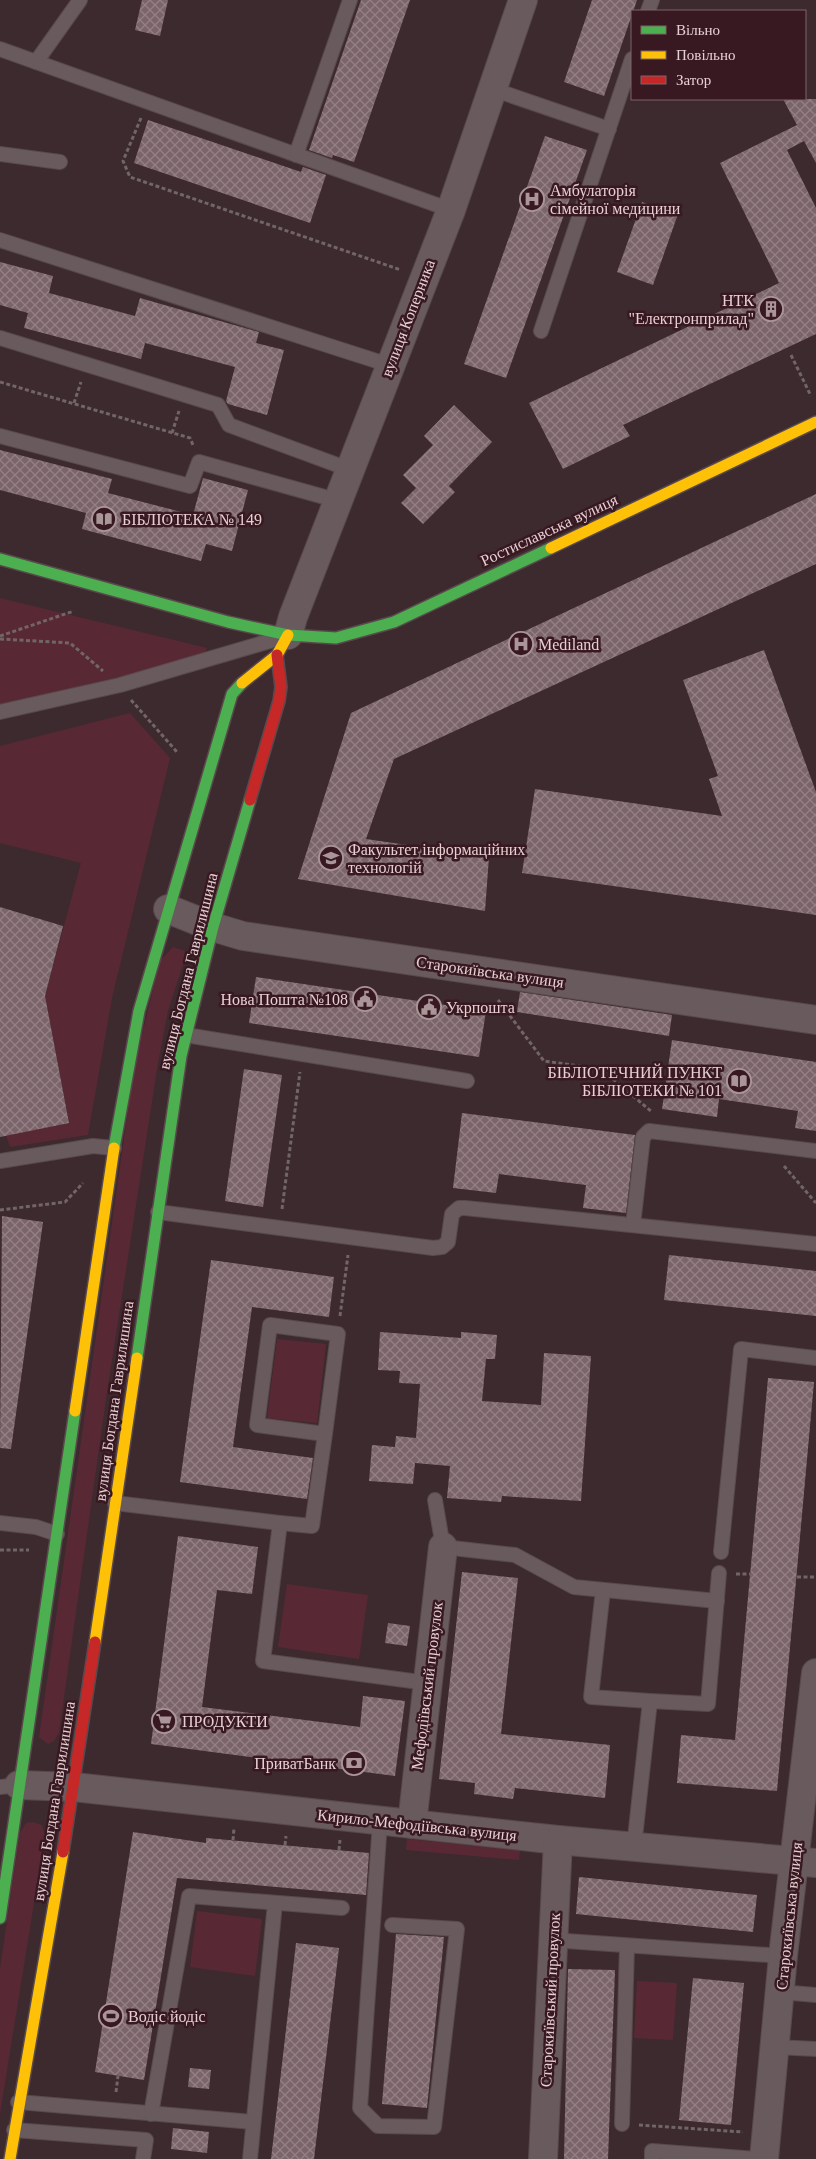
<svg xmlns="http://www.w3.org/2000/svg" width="816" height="2159" font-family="Georgia,serif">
<defs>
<pattern id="building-cross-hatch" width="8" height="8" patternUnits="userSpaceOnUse" patternTransform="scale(1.25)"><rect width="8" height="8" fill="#7b656a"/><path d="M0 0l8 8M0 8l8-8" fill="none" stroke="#948185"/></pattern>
</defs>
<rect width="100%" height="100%" fill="#3c2a2e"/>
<!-- green -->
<g fill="#592835">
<polygon points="0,598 207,648 201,658 0,705"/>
<polygon points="130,713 170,758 112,998 88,1135 10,1147 6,1136 69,1122 45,996 81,863 0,843 0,746"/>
<polygon points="173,947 185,951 184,961 168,1011 158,1063 106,1399 59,1733 54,1741 48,1744 39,1737 134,1068 160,961"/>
<polygon points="277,1339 326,1344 317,1423 267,1418"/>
<polygon points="287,1584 368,1595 359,1659 278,1647"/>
<polygon points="32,1822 42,1825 45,1835 0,2114 0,1969 20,1833 26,1823"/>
<polygon points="407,1839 520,1850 519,1860 406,1850"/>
<polygon points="197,1911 262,1919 255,1976 190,1967"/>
<polygon points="637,1981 677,1983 673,2040 634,2038"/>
</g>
<!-- building -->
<g fill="url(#building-cross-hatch)">
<polygon points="142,0 168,0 160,36 135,30"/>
<polygon points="361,0 410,0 354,162 333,155 332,158 309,150"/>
<polygon points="592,0 637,0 604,96 564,82"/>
<polygon points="783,99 816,99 816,163 804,141 787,150 816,208 816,334 623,425 630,436 563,469 529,403 779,283 720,163 797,125"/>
<polygon points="148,120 301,172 303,167 326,175 310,223 134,163"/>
<polygon points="545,136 587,150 506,378 464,364"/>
<polygon points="642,202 678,214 653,285 617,272"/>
<polygon points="0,262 53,276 49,293 135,316 140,298 259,332 256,343 284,350 267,415 228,404 226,401 235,367 145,343 141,359 24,328 28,313 0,305"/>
<polygon points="454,405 492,442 449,486 455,492 423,524 401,503 416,488 403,475 433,445 424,436"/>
<polygon points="0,450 112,479 108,493 193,515 203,478 248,490 232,551 206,544 201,561 82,529 86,513 0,490"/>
<polygon points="816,494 816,564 394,759 366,839 489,857 485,911 298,879 351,713"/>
<polygon points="764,650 816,792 816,915 522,873 535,789 722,816 709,779 718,776 683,680"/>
<polygon points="0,907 63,926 45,996 69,1123 0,1137"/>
<polygon points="256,977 486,1011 479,1057 249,1023"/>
<polygon points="520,992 672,1015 669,1036 517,1012"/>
<polygon points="672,1040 816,1062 816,1131 795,1128 798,1111 719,1099 717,1117 662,1109"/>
<polygon points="244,1069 282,1075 263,1207 225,1201"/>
<polygon points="462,1113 635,1135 626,1213 583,1208 586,1185 499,1174 496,1193 453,1188"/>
<polygon points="2,1216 43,1222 11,1449 0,1448"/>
<polygon points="669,1255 816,1271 816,1316 664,1300"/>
<polygon points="211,1260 334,1277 329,1317 252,1307 233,1447 313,1458 307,1499 180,1482"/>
<polygon points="380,1332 461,1338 461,1332 497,1335 495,1359 486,1359 482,1401 541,1405 544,1353 591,1356 581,1501 502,1496 501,1502 447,1498 450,1466 415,1463 413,1484 369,1481 372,1445 395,1447 396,1436 416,1438 420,1384 399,1383 400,1371 378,1370"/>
<polygon points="768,1378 814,1382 777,1791 677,1783 681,1735 735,1740"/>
<polygon points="178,1536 258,1547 252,1594 217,1590 202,1707 360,1727 363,1696 405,1701 395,1776 151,1744"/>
<polygon points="462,1572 518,1578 501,1734 610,1745 605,1798 515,1788 513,1799 474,1794 475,1783 439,1779"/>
<polygon points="388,1623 410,1626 407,1646 385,1643"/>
<polygon points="133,1832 206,1843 206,1838 369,1853 366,1895 177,1878 144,2080 95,2072"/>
<polygon points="579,1877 757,1895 753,1932 576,1914"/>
<polygon points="396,1934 444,1937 427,2108 382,2104"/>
<polygon points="296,1943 339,1948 314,2159 271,2159"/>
<polygon points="568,1969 615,1970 608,2159 564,2159"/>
<polygon points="693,1978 744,1983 731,2125 679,2120"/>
<polygon points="190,2068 211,2070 209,2089 188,2087"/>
<polygon points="173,2128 209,2132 207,2153 171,2149"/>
</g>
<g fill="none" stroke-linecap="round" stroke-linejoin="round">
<defs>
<g id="lane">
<polyline points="648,11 652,0"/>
<polyline points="0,49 451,210"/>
<polyline points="36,62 80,0"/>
<polyline points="492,89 609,129"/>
<polyline points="0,154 60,162"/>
<polyline points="296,155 350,0"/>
<polyline points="0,240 389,365"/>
<polyline points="541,331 632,59"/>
<polyline points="0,338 218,405 229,425 351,470"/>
<polyline points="0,436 190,486 199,462 339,501"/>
<polyline points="0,712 120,685 280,638"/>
<polyline points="186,1035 467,1081"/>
<polyline points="0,1161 93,1146 114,1148"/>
<polyline points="158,1212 433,1248 442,1247 448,1242 452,1214 459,1208 465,1208 816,1244"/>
<polyline points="633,1225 643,1137 649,1131 816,1151"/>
<polyline points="435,1500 443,1547 515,1555 574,1587 717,1601"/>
<polyline points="115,1503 280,1523 263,1661 427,1683"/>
<polyline points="0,1523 36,1527 57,1534"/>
<polyline points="280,1523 312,1526 325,1434 257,1425 270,1325 338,1334 325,1434"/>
<polyline points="721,1552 741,1349 816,1358"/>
<polyline points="603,1590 591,1697 650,1701"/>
<polyline points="0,1787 19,1785"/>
<polyline points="380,1822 360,2108 378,2126 434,2127 457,1929 392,1925"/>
<polyline points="634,1847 650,1701 708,1704 719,1573"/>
<polyline points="552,1940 783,1956"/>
<polyline points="781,1992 816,1995"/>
<polyline points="775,2047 816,2049"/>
<polyline points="18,2102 253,2122"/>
<polyline points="151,2114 189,1896 342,1908"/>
<polyline points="622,2124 627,1946"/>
<polyline points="14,2130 146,2140 143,2159"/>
<polyline points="250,2159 275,1903"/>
<polyline points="652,2159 652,2151 757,2159"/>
</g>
<g id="street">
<polyline points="288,635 293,617 451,210 523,0"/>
<polyline points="168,909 213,927 243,936 816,1020"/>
<polyline points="19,1785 74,1787 558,1840 816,1863"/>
<polyline points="412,1824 443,1547"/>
<polyline points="543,2159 558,1840"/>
<polyline points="764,2159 783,1956 816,1673"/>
</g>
<g id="fast">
<polyline points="0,559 228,622 288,635 336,638 394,622 551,548"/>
<polyline points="114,1148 139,1011 232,694 242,683"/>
<polyline points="137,1358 181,1056 213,927 250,800"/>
<polyline points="0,1918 75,1411"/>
</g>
<g id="slow">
<polyline points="551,548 816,422"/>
<polyline points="242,683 277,655 288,635"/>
<polyline points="75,1411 114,1148"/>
<polyline points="95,1642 137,1358"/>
<polyline points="10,2159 63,1852"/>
</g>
<g id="jam">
<polyline points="250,800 279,701 281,687 277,655"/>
<polyline points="63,1852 95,1642"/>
</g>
</defs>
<!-- lane casing -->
<use href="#lane" stroke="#59494c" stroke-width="16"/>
<!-- street casing -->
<use href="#street" stroke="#59494c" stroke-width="30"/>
<!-- fast casing -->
<use href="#fast" stroke="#59494c" stroke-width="14"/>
<!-- slow casing -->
<use href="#slow" stroke="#59494c" stroke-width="14"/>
<!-- jam casing -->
<use href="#jam" stroke="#59494c" stroke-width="14"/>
<!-- path -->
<g stroke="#716567" stroke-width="3" stroke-dasharray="4 2.5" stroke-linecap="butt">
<polyline points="141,118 123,161 130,177 401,270"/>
<polyline points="791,355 811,396"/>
<polyline points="0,382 190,438 193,445"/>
<polyline points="74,403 81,382"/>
<polyline points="172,433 179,411"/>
<polyline points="0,636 74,611"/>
<polyline points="0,639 70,643 103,671"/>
<polyline points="131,700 177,752"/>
<polyline points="498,1000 544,1061 601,1069 652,1112"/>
<polyline points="784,1166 816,1203"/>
<polyline points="282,1209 300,1072"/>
<polyline points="0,1210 65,1202 83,1183"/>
<polyline points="340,1316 348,1255"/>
<polyline points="0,1550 29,1550"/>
<polyline points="736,1574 750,1574"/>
<polyline points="797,1577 815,1577"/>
<polyline points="233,1840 234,1828"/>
<polyline points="285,1845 286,1836"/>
<polyline points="339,1850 340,1840"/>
<polyline points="116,2092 118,2076"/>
<polyline points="639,2125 743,2132"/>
</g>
<!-- lane -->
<use href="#lane" stroke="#685a5d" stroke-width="14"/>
<!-- street -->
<use href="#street" stroke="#685a5d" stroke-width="28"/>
<!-- fast -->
<use href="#fast" stroke="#4caf50" stroke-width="11"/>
<!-- slow -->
<use href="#slow" stroke="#ffc107" stroke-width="11"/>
<!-- jam -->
<use href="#jam" stroke="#c62828" stroke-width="11"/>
</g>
<!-- icons -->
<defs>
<symbol id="hospital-ring" viewBox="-11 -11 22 22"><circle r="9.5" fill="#381921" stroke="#aa9699" stroke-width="1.5"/><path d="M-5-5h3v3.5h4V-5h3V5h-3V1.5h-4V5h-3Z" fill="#aa9699"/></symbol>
<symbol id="building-ring" viewBox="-11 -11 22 22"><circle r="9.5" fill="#381921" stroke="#aa9699" stroke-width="1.5"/><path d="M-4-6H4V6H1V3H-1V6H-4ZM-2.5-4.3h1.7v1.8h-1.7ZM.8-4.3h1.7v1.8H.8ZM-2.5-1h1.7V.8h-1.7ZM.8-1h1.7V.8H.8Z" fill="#aa9699"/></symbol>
<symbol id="library-ring" viewBox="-11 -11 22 22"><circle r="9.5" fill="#381921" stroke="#aa9699" stroke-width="1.5"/><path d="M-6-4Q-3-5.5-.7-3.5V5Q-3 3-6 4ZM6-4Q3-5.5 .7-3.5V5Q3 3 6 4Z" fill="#aa9699"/></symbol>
<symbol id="university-ring" viewBox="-11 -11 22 22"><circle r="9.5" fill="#381921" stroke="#aa9699" stroke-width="1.5"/><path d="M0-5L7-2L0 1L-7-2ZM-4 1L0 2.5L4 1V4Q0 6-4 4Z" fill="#aa9699"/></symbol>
<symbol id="civic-ring" viewBox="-11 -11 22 22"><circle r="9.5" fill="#381921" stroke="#aa9699" stroke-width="1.5"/><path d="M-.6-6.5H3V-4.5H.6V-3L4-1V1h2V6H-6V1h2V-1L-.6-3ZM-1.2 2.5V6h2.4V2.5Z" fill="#aa9699"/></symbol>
<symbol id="supermarket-ring" viewBox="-11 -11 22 22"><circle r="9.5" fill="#381921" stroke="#aa9699" stroke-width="1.5"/><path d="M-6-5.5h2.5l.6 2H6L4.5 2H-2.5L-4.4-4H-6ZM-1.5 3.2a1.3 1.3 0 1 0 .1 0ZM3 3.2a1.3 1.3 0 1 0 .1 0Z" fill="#aa9699"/></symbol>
<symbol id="bank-ring" viewBox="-11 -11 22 22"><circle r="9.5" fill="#381921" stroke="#aa9699" stroke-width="1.5"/><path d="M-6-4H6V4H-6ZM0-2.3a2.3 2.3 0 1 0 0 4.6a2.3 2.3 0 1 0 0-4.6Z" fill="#aa9699"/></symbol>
<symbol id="stadium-ring" viewBox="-11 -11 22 22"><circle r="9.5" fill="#381921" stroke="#aa9699" stroke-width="1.5"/><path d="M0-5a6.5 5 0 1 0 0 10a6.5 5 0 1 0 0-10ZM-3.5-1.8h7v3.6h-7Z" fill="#aa9699"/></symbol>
</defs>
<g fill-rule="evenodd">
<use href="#hospital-ring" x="518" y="185" width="28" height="28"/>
<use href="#building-ring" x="757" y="295" width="28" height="28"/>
<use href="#library-ring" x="90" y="505" width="28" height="28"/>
<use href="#hospital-ring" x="507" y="630" width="28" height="28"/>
<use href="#university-ring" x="317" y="844" width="28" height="28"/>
<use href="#civic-ring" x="351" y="985" width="28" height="28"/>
<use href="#civic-ring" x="415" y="993" width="28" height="28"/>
<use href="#library-ring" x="725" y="1067" width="28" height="28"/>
<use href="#supermarket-ring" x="150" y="1707" width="28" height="28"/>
<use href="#bank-ring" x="340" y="1749" width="28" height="28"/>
<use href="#stadium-ring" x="97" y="2002" width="28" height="28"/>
</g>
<g text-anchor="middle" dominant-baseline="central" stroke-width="5" stroke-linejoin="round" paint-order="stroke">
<!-- poi labels -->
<g font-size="16" fill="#e6d0d3" stroke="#381921" text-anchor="start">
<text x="550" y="190">Амбулаторія<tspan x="550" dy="18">сімейної медицини</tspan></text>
<text x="754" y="300" text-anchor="end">НТК<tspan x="754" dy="18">"Електронприлад"</tspan></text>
<text x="122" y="519">БІБЛІОТЕКА № 149</text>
<text x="538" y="644">Mediland</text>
<text x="348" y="849">Факультет інформаційних<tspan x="348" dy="18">технологій</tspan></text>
<text x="348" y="999" text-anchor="end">Нова Пошта №108</text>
<text x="446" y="1007">Укрпошта</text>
<text x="722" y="1072" text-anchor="end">БІБЛІОТЕЧНИЙ ПУНКТ<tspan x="722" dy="18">БІБЛІОТЕКИ № 101</tspan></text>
<text x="182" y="1721">ПРОДУКТИ</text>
<text x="336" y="1763" text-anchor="end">ПриватБанк</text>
<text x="128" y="2016">Водіс йодіс</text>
</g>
<!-- street labels -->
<g font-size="16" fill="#e6d0d3" stroke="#381921">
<text transform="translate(408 318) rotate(-69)">вулиця Коперника</text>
<text transform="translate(549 530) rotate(-25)">Ростиславська вулиця</text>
<text transform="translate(188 971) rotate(-76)">вулиця Богдана Гаврилишина</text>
<text transform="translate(490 972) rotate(8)">Старокиївська вулиця</text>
<text transform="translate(114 1401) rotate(-82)">вулиця Богдана Гаврилишина</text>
<text transform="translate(427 1686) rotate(-83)">Мефодіївський провулок</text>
<text transform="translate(54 1801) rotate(-81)">вулиця Богдана Гаврилишина</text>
<text transform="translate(417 1825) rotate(6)">Кирило-Мефодіївська вулиця</text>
<text transform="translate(789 1916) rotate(-84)">Старокиївська вулиця</text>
<text transform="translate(550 2000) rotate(-87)">Старокиївський провулок</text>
</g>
</g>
<!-- legend -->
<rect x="631" y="10" width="175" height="90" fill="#381921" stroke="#7e6268"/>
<rect x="641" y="26" width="25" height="8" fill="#4caf50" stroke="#7e6268"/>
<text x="676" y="35" font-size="15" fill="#e6d0d3">Вільно</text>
<rect x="641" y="51" width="25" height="8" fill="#ffc107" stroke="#7e6268"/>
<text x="676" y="60" font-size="15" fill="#e6d0d3">Повільно</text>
<rect x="641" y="76" width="25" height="8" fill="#c62828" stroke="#7e6268"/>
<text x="676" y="85" font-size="15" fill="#e6d0d3">Затор</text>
</svg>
